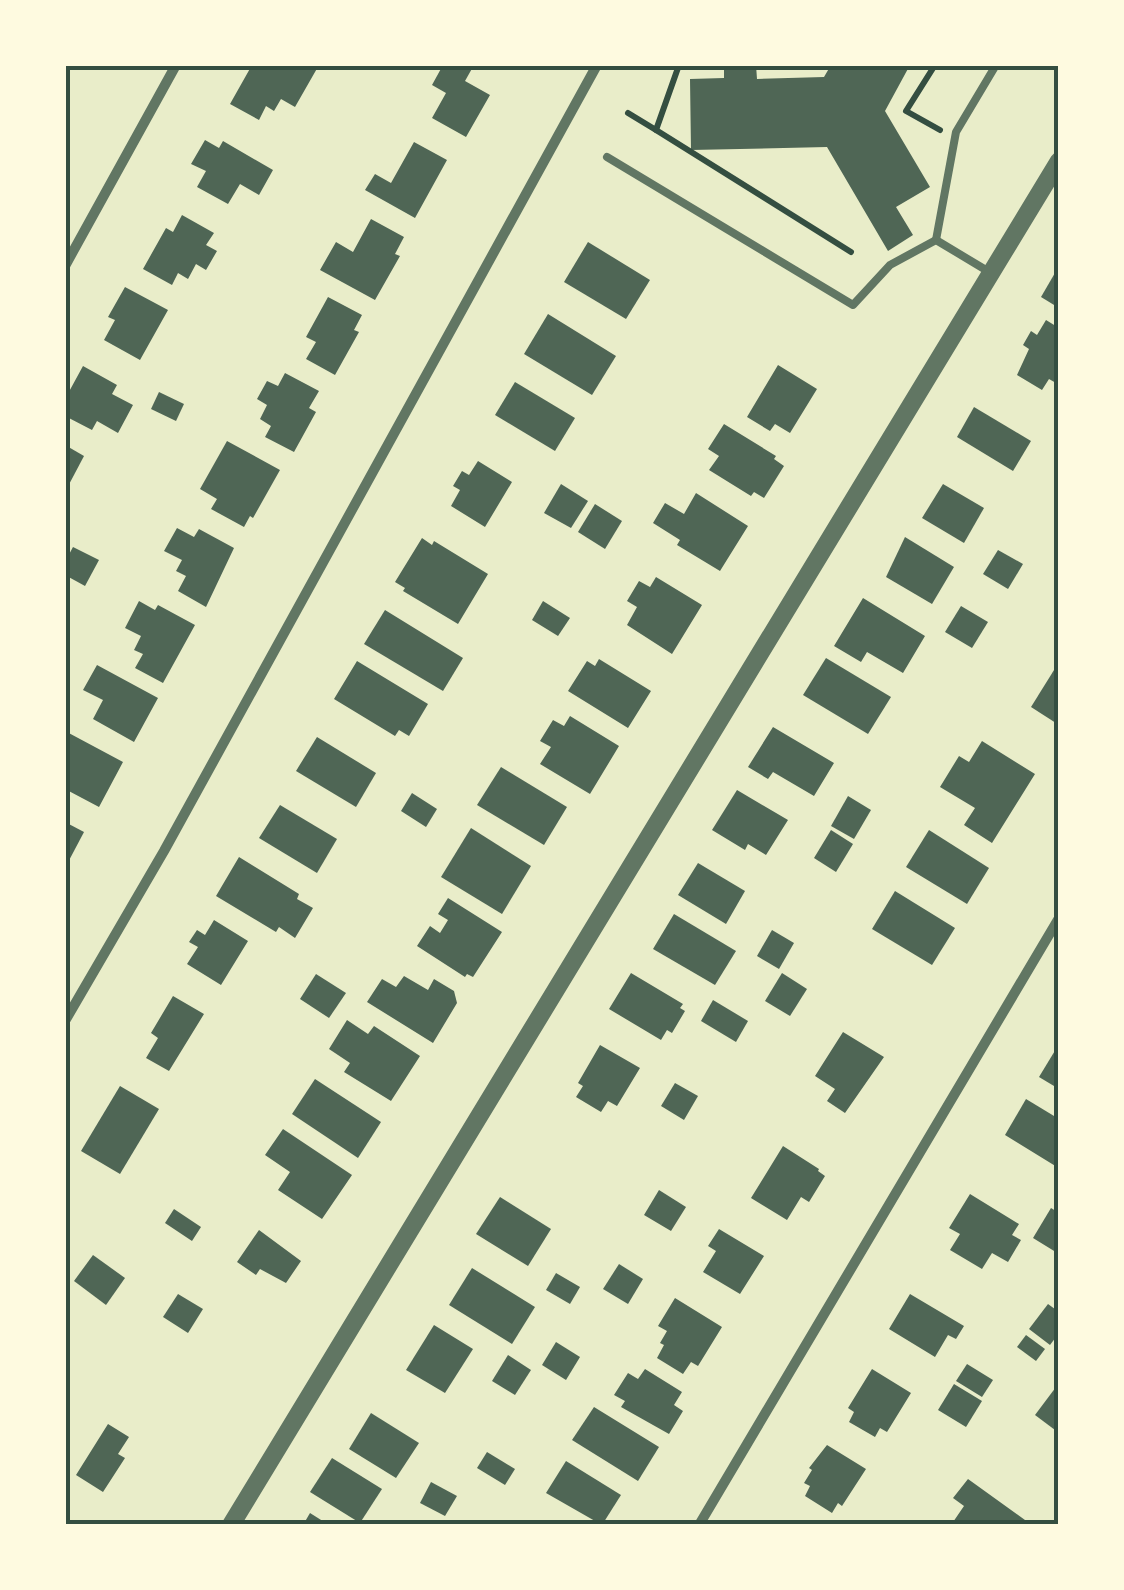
<svg xmlns="http://www.w3.org/2000/svg" width="1124" height="1590" font-family="'Noto Serif',serif">
<rect width="100%" height="100%" fill="#e9edc9"/>
<!-- building -->
<g fill="#4f6655">
<polygon points="252,65 319,65 295,107 281,99 274,111 266,106 259,120 230,104"/>
<polygon points="443,65 474,65 465,81 490,95 466,137 432,118 446,93 432,85"/>
<polygon points="756,65 757,79 824,77 831,65 910,65 885,111 930,187 896,207 913,235 888,251 827,147 691,150 690,79 724,78 724,66"/>
<polygon points="205,140 219,148 223,141 273,170 259,195 240,184 228,204 197,187 206,171 191,164"/>
<polygon points="414,142 447,160 415,218 365,190 375,174 391,183"/>
<polygon points="182,215 214,233 206,245 217,251 206,270 196,264 188,279 178,273 172,285 143,269 166,228 173,232"/>
<polygon points="371,219 404,237 395,254 400,256 375,300 320,270 336,242 353,252"/>
<polygon points="588,242 650,280 626,319 564,282"/>
<polygon points="1059,266 1059,308 1041,297"/>
<polygon points="125,287 168,310 140,360 104,340 115,320 108,317"/>
<polygon points="328,297 362,315 354,330 359,332 335,375 306,359 316,342 306,337"/>
<polygon points="548,314 616,356 592,395 524,354"/>
<polygon points="1046,320 1059,328 1059,378 1056,383 1049,379 1042,390 1017,375 1029,349 1023,345 1031,331 1037,335"/>
<polygon points="778,365 817,389 790,433 775,424 770,431 747,417"/>
<polygon points="83,366 117,385 112,394 133,405 118,433 97,421 92,430 65,416 65,399"/>
<polygon points="285,373 319,391 309,408 316,412 294,452 265,437 271,426 260,419 267,405 257,399 267,381 278,386"/>
<polygon points="515,382 575,418 555,451 495,415"/>
<polygon points="159,392 184,404 176,421 151,409"/>
<polygon points="974,407 1031,441 1013,471 957,437"/>
<polygon points="724,424 776,456 774,459 784,466 764,498 754,492 751,496 709,470 719,456 708,449"/>
<polygon points="227,441 280,470 253,518 250,516 244,527 211,509 217,499 200,489"/>
<polygon points="65,445 84,456 65,492"/>
<polygon points="478,461 512,482 485,527 451,506 460,490 453,486 462,471 469,475"/>
<polygon points="561,484 588,501 571,528 544,513"/>
<polygon points="943,484 984,508 964,543 922,518"/>
<polygon points="696,493 748,526 720,571 677,545 680,540 653,523 665,503 684,514"/>
<polygon points="595,504 622,521 605,549 578,532"/>
<polygon points="177,528 194,537 199,529 234,548 206,607 178,591 186,576 176,571 182,560 164,551"/>
<polygon points="905,537 954,567 932,604 886,577"/>
<polygon points="422,538 432,545 434,541 488,574 458,624 403,591 405,588 395,582"/>
<polygon points="73,547 99,560 85,586 65,575 65,562"/>
<polygon points="998,550 1023,564 1008,589 983,574"/>
<polygon points="656,577 702,605 672,654 627,625 637,607 627,601 639,581 650,587"/>
<polygon points="863,598 925,636 903,673 867,652 861,662 834,646"/>
<polygon points="139,601 155,610 158,605 195,625 163,683 135,668 143,654 134,650 141,636 125,628"/>
<polygon points="543,601 570,618 558,636 532,620"/>
<polygon points="961,606 988,622 972,648 945,632"/>
<polygon points="385,610 463,658 443,691 364,644"/>
<polygon points="826,658 891,697 868,734 803,695"/>
<polygon points="599,659 651,691 628,728 568,691 587,661 595,666"/>
<polygon points="357,661 428,704 409,736 399,730 395,736 334,699"/>
<polygon points="1059,662 1059,725 1031,707"/>
<polygon points="97,665 158,698 134,742 93,719 103,700 83,690"/>
<polygon points="570,716 619,746 590,794 540,764 551,747 540,741 553,720 564,726"/>
<polygon points="773,727 834,763 814,796 773,772 768,779 748,767"/>
<polygon points="65,731 123,762 99,807 65,789 65,766 69,760 65,758"/>
<polygon points="317,737 376,773 356,807 296,771"/>
<polygon points="982,741 1035,774 992,843 964,825 975,808 940,787 959,756 969,762"/>
<polygon points="501,767 567,807 544,845 477,805"/>
<polygon points="737,790 788,820 766,855 748,844 745,850 712,830"/>
<polygon points="412,793 437,809 426,827 401,811"/>
<polygon points="848,796 871,810 854,839 831,826"/>
<polygon points="280,805 337,839 317,873 259,838"/>
<polygon points="65,822 84,832 65,868"/>
<polygon points="471,828 531,866 502,914 441,877"/>
<polygon points="831,830 853,844 836,872 814,858"/>
<polygon points="929,830 989,868 967,904 906,867"/>
<polygon points="239,857 299,894 297,899 313,908 295,938 279,927 276,932 216,896"/>
<polygon points="698,863 745,891 726,924 678,895"/>
<polygon points="895,891 955,928 932,965 872,929"/>
<polygon points="448,898 502,932 473,977 467,974 465,977 417,946 430,926 440,933 448,920 438,914"/>
<polygon points="674,914 736,951 715,985 653,949"/>
<polygon points="214,920 248,941 221,985 187,964 198,947 189,942 197,930 205,935"/>
<polygon points="772,930 794,943 779,969 757,956"/>
<polygon points="631,973 683,1004 680,1008 685,1011 672,1033 667,1030 661,1040 609,1009"/>
<polygon points="782,973 807,989 790,1016 765,1001"/>
<polygon points="316,974 346,993 329,1018 300,999"/>
<polygon points="404,976 428,990 434,979 454,991 457,1003 433,1043 367,1002 382,979 396,987"/>
<polygon points="173,996 204,1014 169,1071 146,1058 158,1038 151,1033"/>
<polygon points="713,1000 748,1021 736,1042 701,1021"/>
<polygon points="347,1020 368,1034 374,1026 420,1056 391,1101 344,1072 350,1063 329,1049"/>
<polygon points="843,1032 884,1057 845,1113 827,1101 835,1089 815,1076"/>
<polygon points="1059,1044 1059,1089 1039,1077"/>
<polygon points="600,1045 640,1068 617,1106 608,1101 601,1112 576,1097 583,1086 578,1083"/>
<polygon points="315,1079 381,1122 358,1158 292,1114"/>
<polygon points="675,1083 698,1096 684,1120 661,1106"/>
<polygon points="120,1086 159,1109 120,1174 81,1151"/>
<polygon points="1026,1099 1059,1119 1057,1167 1005,1135"/>
<polygon points="283,1129 352,1175 322,1219 278,1190 290,1172 265,1155"/>
<polygon points="783,1146 819,1169 818,1171 825,1176 809,1202 801,1197 787,1220 751,1198"/>
<polygon points="659,1190 686,1207 671,1231 644,1215"/>
<polygon points="970,1194 1019,1224 1012,1235 1021,1240 1008,1262 992,1253 982,1269 950,1250 960,1234 949,1228"/>
<polygon points="500,1197 551,1229 528,1266 476,1234"/>
<polygon points="1051,1208 1059,1213 1059,1254 1033,1238"/>
<polygon points="174,1209 201,1227 192,1241 165,1223"/>
<polygon points="719,1229 764,1256 740,1294 703,1272 716,1251 708,1246"/>
<polygon points="259,1230 301,1261 286,1283 260,1269 256,1275 237,1262"/>
<polygon points="93,1255 125,1278 106,1305 74,1281"/>
<polygon points="619,1264 643,1279 628,1304 603,1289"/>
<polygon points="472,1268 535,1307 512,1344 449,1305"/>
<polygon points="556,1273 580,1287 570,1304 546,1290"/>
<polygon points="178,1294 203,1309 188,1333 163,1317"/>
<polygon points="910,1294 964,1326 956,1339 948,1335 935,1357 889,1329"/>
<polygon points="675,1298 722,1327 698,1366 691,1362 683,1374 657,1358 664,1345 660,1343 667,1331 658,1326"/>
<polygon points="1048,1304 1059,1312 1059,1333 1050,1345 1029,1329"/>
<polygon points="434,1325 473,1349 445,1393 406,1370"/>
<polygon points="1026,1335 1045,1349 1036,1361 1017,1347"/>
<polygon points="556,1342 580,1357 566,1380 542,1365"/>
<polygon points="508,1355 531,1370 515,1395 492,1381"/>
<polygon points="967,1364 993,1380 982,1397 956,1381"/>
<polygon points="645,1369 682,1392 674,1405 683,1411 669,1434 621,1407 625,1401 614,1395 628,1373 638,1379"/>
<polygon points="872,1369 911,1393 887,1432 880,1428 875,1437 849,1422 854,1412 848,1408"/>
<polygon points="1059,1383 1059,1433 1035,1415"/>
<polygon points="954,1384 982,1401 966,1427 938,1410"/>
<polygon points="594,1407 659,1447 638,1481 572,1440"/>
<polygon points="371,1413 419,1443 396,1478 349,1449"/>
<polygon points="108,1424 129,1437 118,1454 125,1458 103,1492 76,1475"/>
<polygon points="827,1445 866,1469 842,1506 838,1503 832,1513 805,1496 810,1486 804,1483 812,1470 809,1468"/>
<polygon points="487,1452 515,1469 505,1485 477,1468"/>
<polygon points="332,1458 382,1489 360,1523 310,1492"/>
<polygon points="566,1461 621,1495 602,1525 546,1493"/>
<polygon points="968,1479 1025,1520 1022,1525 951,1525 964,1506 953,1498"/>
<polygon points="431,1482 457,1496 445,1516 420,1503"/>
<polygon points="310,1513 329,1525 303,1525"/>
</g>
<g fill="none" stroke-linecap="round" stroke-linejoin="round">
<!-- path -->
<g stroke="#344e41" stroke-width="6">
<polyline points="935,65 906,111 940,130"/>
<polyline points="628,113 656,130 679,65"/>
<polyline points="656,130 851,252"/>
</g>
<!-- service -->
<g stroke="#617663" stroke-width="8">
<polyline points="607,157 853,305 890,265 936,240"/>
<polyline points="936,240 956,132 996,65"/>
<polyline points="936,240 991,273"/>
</g>
<!-- minor -->
<g stroke="#617663" stroke-width="10">
<polyline points="65,266 176,65"/>
<polyline points="65,1021 164,851 597,65"/>
<polyline points="699,1525 1059,918"/>
</g>
<!-- tertiary -->
<polyline stroke="#617663" stroke-width="18" points="231,1525 1059,161"/>
</g>
<!-- border -->
<rect width="1124" height="1590" fill="none" stroke="#fefae0" stroke-width="135"/>
<rect x="68" y="68" width="988" height="1454" fill="none" stroke="#344e41" stroke-width="4"/>
</svg>
